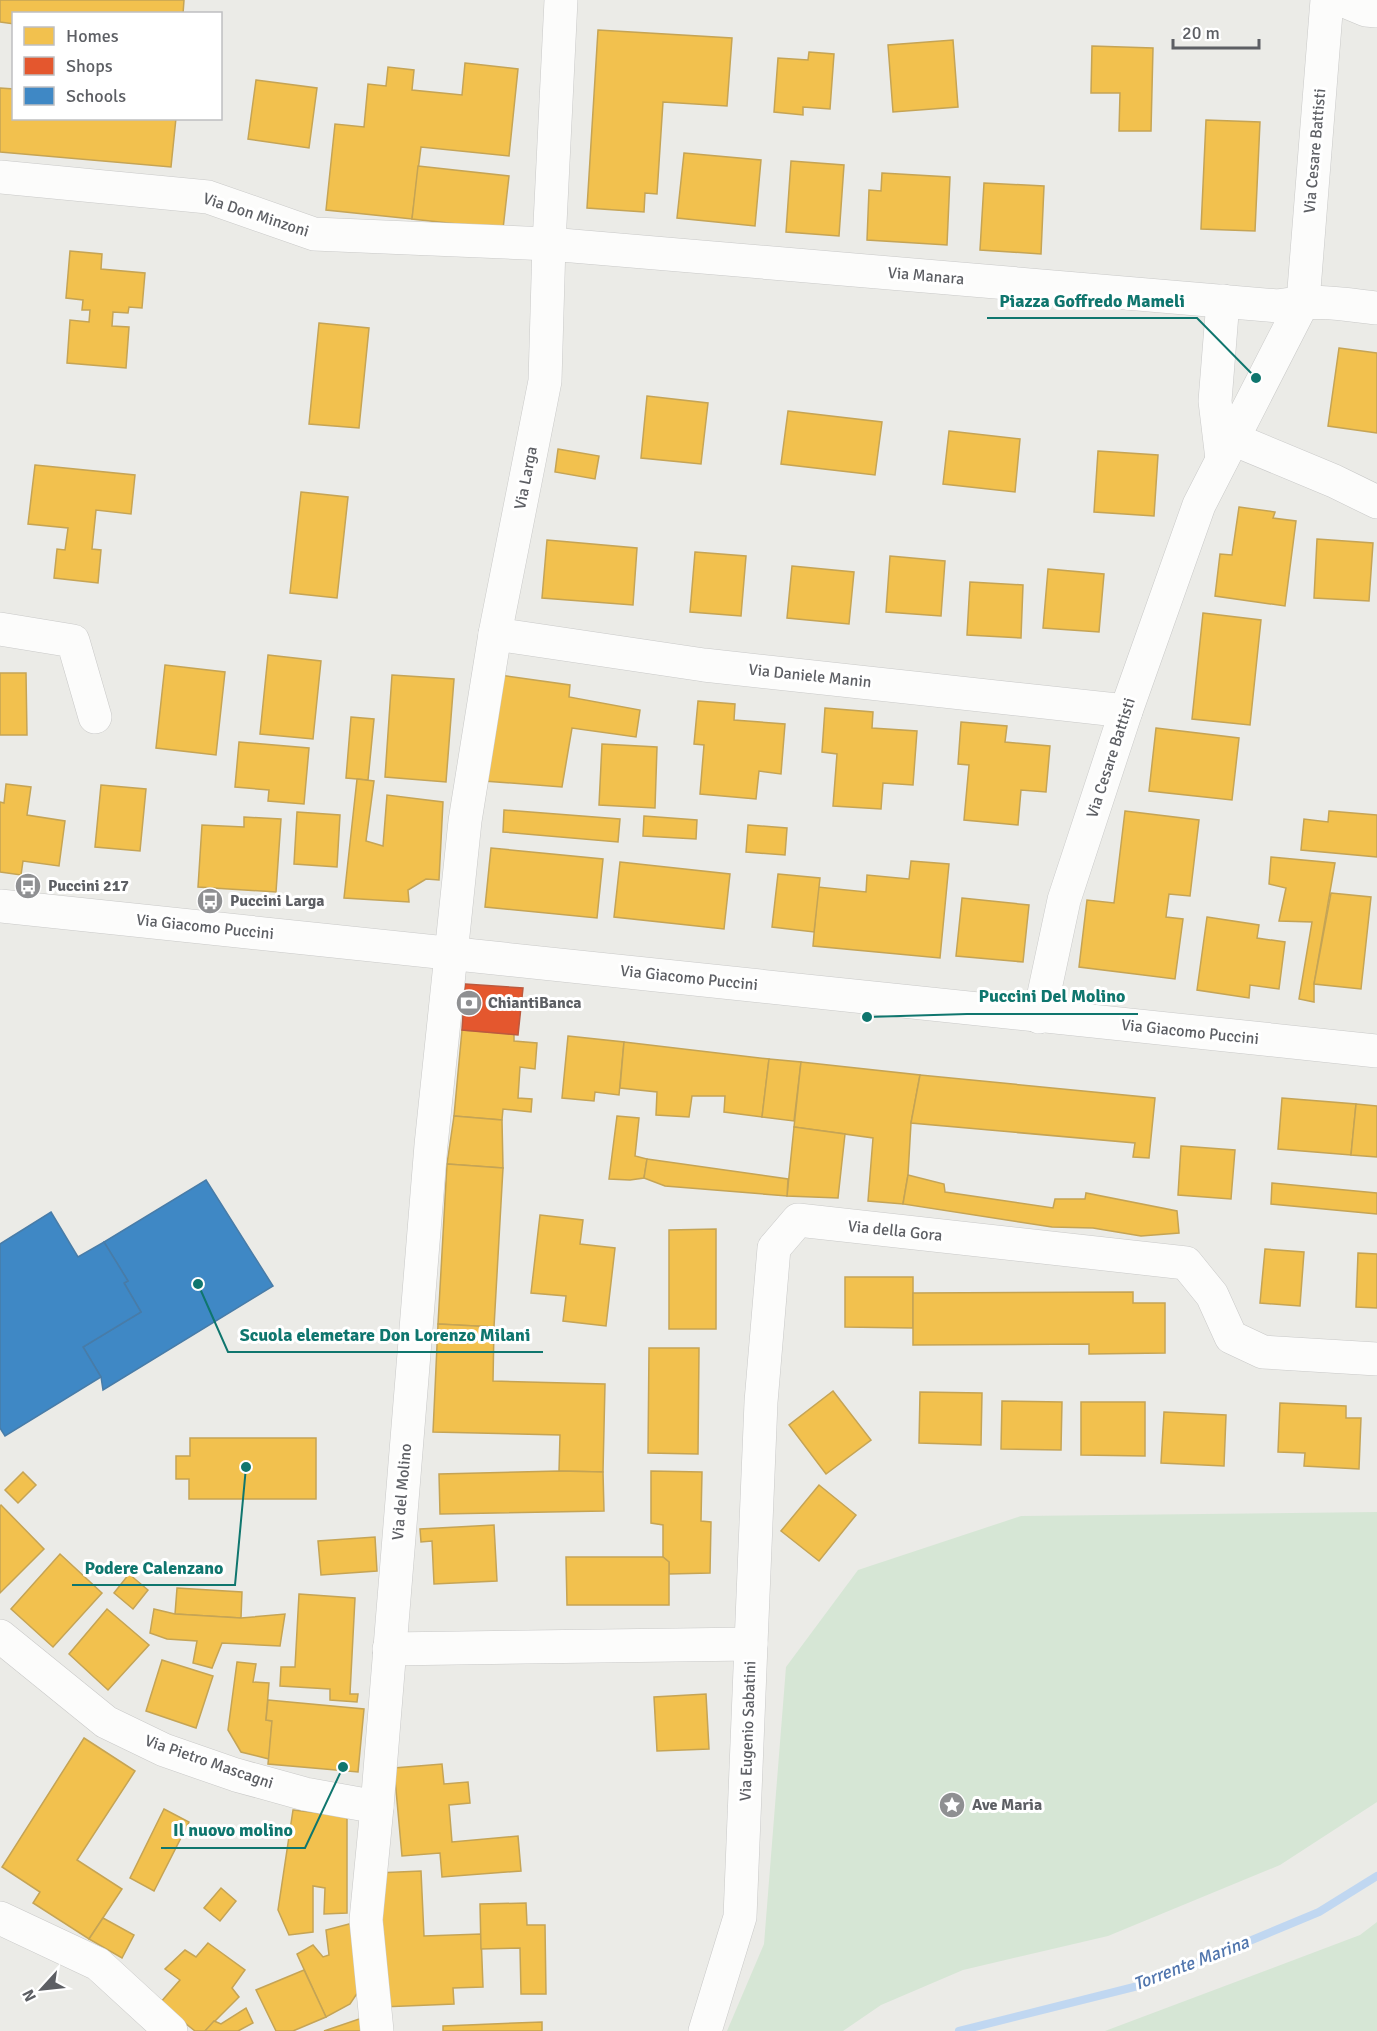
<svg xmlns="http://www.w3.org/2000/svg" width="1377" height="2031" font-family="Signika,sans-serif">
<rect width="100%" height="100%" fill="#ebebe7"/>
<!-- green -->
<g fill="#d6e6d5">
<polygon points="1377,1512 1377,1802 1280,1865 1108,1936 963,1970 881,2005 843,2031 727,2031 764,1944 786,1667 858,1570 1021,1516"/>
<polygon points="1377,1922 1377,2031 1105,2031 1360,1935"/>
</g>
<!-- homes -->
<g fill="#f2c14e" stroke="#c5a455" stroke-width="1.5">
<polygon points="0,0 184,0 183,14 14,14 14,24 0,22"/>
<polygon points="598,30 732,38 727,106 663,102 657,194 645,193 644,212 587,208"/>
<polygon points="953,40 958,107 893,112 888,45"/>
<polygon points="1092,46 1153,48 1151,131 1119,131 1120,93 1091,93"/>
<polygon points="809,52 834,54 830,109 803,107 803,115 774,112 778,58 808,60"/>
<polygon points="465,63 518,69 509,156 421,147 412,219 326,210 335,124 364,127 368,84 386,86 388,67 414,70 412,90 462,95"/>
<polygon points="256,80 317,88 309,148 248,139"/>
<polygon points="0,88 14,89 14,118 176,118 171,167 0,152"/>
<polygon points="1206,120 1260,122 1255,231 1201,229"/>
<polygon points="684,153 761,160 755,226 677,218"/>
<polygon points="791,161 844,165 839,236 786,232"/>
<polygon points="418,166 509,176 503,229 412,219"/>
<polygon points="882,173 950,177 947,245 867,240 869,190 881,191"/>
<polygon points="984,183 1044,186 1041,254 980,250"/>
<polygon points="70,251 102,254 101,269 145,273 142,308 129,307 128,313 113,312 112,326 129,327 126,368 67,363 70,320 89,322 90,310 82,310 83,300 66,298"/>
<polygon points="319,323 369,328 359,428 309,424"/>
<polygon points="1339,348 1377,353 1377,433 1328,426"/>
<polygon points="647,396 708,403 701,464 641,458"/>
<polygon points="788,411 882,422 875,475 781,464"/>
<polygon points="949,431 1020,439 1015,492 943,484"/>
<polygon points="558,449 599,456 595,479 555,472"/>
<polygon points="1098,451 1158,455 1154,516 1094,512"/>
<polygon points="35,465 135,475 131,514 96,510 92,549 101,550 98,583 54,578 57,549 65,550 68,528 28,524"/>
<polygon points="301,492 348,497 337,598 290,593"/>
<polygon points="1239,507 1275,512 1273,518 1296,521 1285,606 1215,596 1220,554 1232,555"/>
<polygon points="1317,539 1373,543 1369,601 1314,598"/>
<polygon points="547,540 637,548 633,605 542,598"/>
<polygon points="695,552 746,556 741,616 690,612"/>
<polygon points="890,556 945,561 941,616 886,612"/>
<polygon points="792,566 854,572 849,624 787,618"/>
<polygon points="1048,569 1104,574 1099,632 1043,628"/>
<polygon points="970,582 1023,585 1021,638 967,635"/>
<polygon points="1203,613 1261,620 1250,725 1192,719"/>
<polygon points="268,655 321,661 313,739 260,734"/>
<polygon points="165,665 225,672 216,755 156,748"/>
<polygon points="0,673 26,673 27,735 0,735"/>
<polygon points="392,675 454,679 446,782 385,777"/>
<polygon points="500,675 570,685 569,697 640,710 636,737 572,728 562,787 484,781"/>
<polygon points="698,701 735,704 734,720 785,724 781,774 759,771 756,799 700,794 704,745 694,744"/>
<polygon points="825,708 873,712 872,728 917,731 913,785 883,783 881,809 833,806 837,754 822,752"/>
<polygon points="351,717 374,719 368,780 346,778"/>
<polygon points="961,722 1007,726 1005,742 1050,746 1046,792 1021,790 1018,825 964,820 969,765 958,764"/>
<polygon points="1156,728 1239,738 1232,800 1149,791"/>
<polygon points="239,742 309,748 304,804 268,801 269,790 235,787"/>
<polygon points="602,744 657,747 655,808 599,805"/>
<polygon points="357,779 374,781 366,841 383,846 387,795 443,802 439,880 426,879 408,890 409,902 344,898"/>
<polygon points="6,784 31,787 27,815 65,821 59,866 23,861 21,875 0,872 0,802 4,803"/>
<polygon points="101,785 146,789 140,851 95,847"/>
<polygon points="504,810 620,819 618,842 503,832"/>
<polygon points="1125,811 1199,820 1190,896 1169,894 1166,917 1183,919 1175,979 1079,967 1087,900 1114,903"/>
<polygon points="1329,811 1377,815 1377,857 1301,850 1304,819 1328,822"/>
<polygon points="297,812 340,815 337,867 294,864"/>
<polygon points="644,816 697,820 696,839 643,836"/>
<polygon points="244,817 281,819 276,892 198,887 202,825 244,827"/>
<polygon points="748,825 787,828 785,855 746,852"/>
<polygon points="491,848 603,859 597,918 485,907"/>
<polygon points="1271,857 1335,863 1314,984 1314,1002 1299,999 1312,922 1279,921 1286,888 1269,884"/>
<polygon points="911,861 949,864 940,958 813,946 818,887 866,892 867,875 909,879"/>
<polygon points="620,862 730,874 724,929 614,917"/>
<polygon points="778,874 820,878 814,932 772,927"/>
<polygon points="1331,893 1371,897 1361,989 1314,984"/>
<polygon points="962,898 1029,905 1023,962 956,956"/>
<polygon points="1207,917 1259,925 1257,938 1285,942 1279,989 1250,985 1249,998 1197,990"/>
<polygon points="462,1030 514,1034 514,1041 537,1043 535,1069 520,1067 518,1098 532,1099 531,1112 503,1109 502,1120 454,1116"/>
<polygon points="568,1036 624,1042 619,1095 595,1092 594,1101 562,1098"/>
<polygon points="624,1042 769,1059 762,1117 724,1112 725,1096 692,1096 689,1117 656,1115 657,1092 620,1088"/>
<polygon points="769,1059 801,1062 794,1121 762,1117"/>
<polygon points="801,1062 920,1075 911,1123 908,1175 903,1204 868,1201 873,1138 794,1127"/>
<polygon points="920,1075 1155,1098 1149,1158 1133,1157 1135,1143 911,1123"/>
<polygon points="1282,1098 1356,1104 1351,1155 1278,1149"/>
<polygon points="1356,1104 1377,1106 1377,1157 1351,1155"/>
<polygon points="454,1116 502,1120 503,1168 447,1164"/>
<polygon points="617,1116 639,1118 635,1156 647,1159 644,1178 630,1180 609,1179"/>
<polygon points="794,1127 845,1134 838,1198 787,1196"/>
<polygon points="1181,1146 1235,1150 1231,1199 1178,1195"/>
<polygon points="647,1159 788,1179 787,1196 665,1186 644,1178"/>
<polygon points="447,1164 503,1168 494,1327 438,1324"/>
<polygon points="908,1175 944,1184 945,1192 1053,1208 1055,1199 1085,1199 1086,1193 1177,1211 1179,1233 1141,1236 1093,1228 1052,1227 903,1204"/>
<polygon points="1272,1183 1377,1193 1377,1214 1271,1204"/>
<polygon points="540,1215 583,1220 580,1244 615,1248 606,1326 563,1321 566,1296 531,1293"/>
<polygon points="716,1229 716,1329 669,1329 669,1230"/>
<polygon points="1265,1249 1304,1252 1300,1306 1260,1303"/>
<polygon points="1358,1253 1377,1254 1377,1308 1356,1307"/>
<polygon points="845,1277 913,1277 913,1328 845,1327"/>
<polygon points="1133,1292 1133,1303 1165,1303 1165,1353 1089,1354 1089,1344 913,1345 913,1293"/>
<polygon points="438,1324 494,1327 493,1381 605,1384 603,1472 559,1471 560,1435 433,1432"/>
<polygon points="649,1348 699,1348 698,1454 648,1453"/>
<polygon points="833,1391 871,1440 826,1474 789,1425"/>
<polygon points="920,1392 982,1393 981,1445 919,1443"/>
<polygon points="1002,1401 1062,1402 1061,1450 1001,1449"/>
<polygon points="1081,1402 1145,1402 1145,1456 1081,1455"/>
<polygon points="1280,1403 1346,1406 1346,1418 1361,1418 1359,1469 1304,1466 1305,1453 1278,1452"/>
<polygon points="1164,1412 1226,1415 1224,1466 1161,1463"/>
<polygon points="190,1438 316,1438 316,1499 189,1499 189,1479 176,1479 176,1456 190,1456"/>
<polygon points="559,1471 603,1472 604,1511 440,1514 439,1474"/>
<polygon points="651,1471 702,1472 701,1521 711,1522 710,1573 669,1574 669,1562 663,1557 663,1525 651,1523"/>
<polygon points="23,1472 36,1485 18,1503 5,1490"/>
<polygon points="819,1485 856,1515 819,1561 781,1531"/>
<polygon points="1,1505 44,1549 0,1593 0,1506"/>
<polygon points="494,1525 497,1581 434,1584 432,1541 421,1542 420,1529"/>
<polygon points="375,1537 377,1571 321,1575 318,1541"/>
<polygon points="60,1554 102,1593 53,1647 11,1609"/>
<polygon points="566,1557 663,1557 669,1562 669,1605 567,1605"/>
<polygon points="129,1574 148,1590 133,1609 114,1593"/>
<polygon points="177,1588 242,1592 241,1618 175,1614"/>
<polygon points="299,1594 355,1598 350,1694 358,1694 357,1702 330,1700 330,1689 280,1686 281,1667 295,1667"/>
<polygon points="107,1609 149,1645 108,1690 69,1654"/>
<polygon points="154,1609 175,1614 241,1618 285,1614 280,1646 222,1643 212,1668 193,1663 197,1641 167,1639 150,1633"/>
<polygon points="162,1660 213,1676 196,1728 146,1711"/>
<polygon points="237,1662 256,1664 253,1682 269,1683 266,1720 272,1721 269,1759 241,1752 228,1730"/>
<polygon points="706,1694 709,1749 657,1751 654,1697"/>
<polygon points="268,1700 364,1709 358,1772 268,1764 272,1721 266,1720"/>
<polygon points="84,1738 135,1771 77,1860 122,1889 89,1939 33,1903 40,1892 2,1867"/>
<polygon points="442,1764 444,1784 468,1782 470,1803 449,1805 452,1842 518,1836 521,1871 442,1877 440,1853 402,1856 394,1768"/>
<polygon points="164,1809 189,1822 154,1891 130,1878"/>
<polygon points="293,1810 347,1816 347,1913 324,1914 325,1888 313,1886 313,1932 289,1935 278,1910"/>
<polygon points="421,1871 424,1936 481,1934 483,1987 453,1988 454,2004 381,2007 376,1873"/>
<polygon points="221,1888 236,1901 220,1921 204,1908"/>
<polygon points="526,1903 527,1925 545,1925 546,1994 521,1994 520,1948 481,1949 480,1904"/>
<polygon points="103,1918 134,1935 122,1958 89,1939"/>
<polygon points="353,1923 358,1992 350,2004 326,2017 297,1954 313,1945 323,1957 329,1955 326,1930"/>
<polygon points="208,1943 245,1970 232,1988 239,1997 205,2031 195,2031 160,2003 180,1980 165,1969 185,1950 196,1957"/>
<polygon points="304,1970 326,2017 293,2031 276,2031 256,1990"/>
<polygon points="246,2008 253,2023 238,2031 205,2031 214,2021 221,2024"/>
<polygon points="365,2017 366,2031 324,2031"/>
<polygon points="542,2022 542,2031 443,2031 443,2026"/>
</g>
<!-- shops -->
<polygon fill="#e4572e" stroke="#bc593e" stroke-width="1.5" points="465,984 523,988 518,1035 462,1030"/>
<!-- schools -->
<g fill="#3f88c5" stroke="#487ca8" stroke-width="1.5">
<polygon points="206,1180 273,1286 103,1390 101,1377 83,1347 141,1312 124,1283 128,1281 104,1242"/>
<polygon points="51,1212 78,1257 104,1242 128,1281 124,1283 141,1312 83,1347 101,1377 5,1436 0,1428 0,1244"/>
</g>
<g fill="none" stroke-linecap="round" stroke-linejoin="round">
<!-- stream -->
<polyline stroke="#c0d7f1" stroke-width="8" points="959,2031 1146,1984 1319,1912 1377,1876"/>
<defs>
<g id="minor">
<polyline points="1342,0 1366,10 1377,11"/>
<path d="M0,177L208,197L314,234L549,244L1278,306C1315,299 1341,304 1377,308"/>
<polyline points="1233,439 1334,481 1377,502"/>
<polyline points="1222,459 1215,401 1223,301"/>
<polyline points="0,629 73,641 95,717"/>
<polyline points="495,634 704,665 1126,711"/>
<polyline points="0,906 1377,1051"/>
<polyline points="1039,1017 1064,900 1126,711 1199,505 1303,302 1327,0"/>
<polyline points="0,1636 106,1722 164,1750 236,1775 305,1794 377,1807"/>
<polyline points="751,1644 761,1402 774,1248 798,1220 1186,1263 1212,1295 1231,1337 1263,1352 1377,1359"/>
<polyline points="389,1649 751,1644 740,1917 705,2031"/>
<polyline points="0,1918 98,1964 171,2031"/>
<polyline points="377,2031 366,1920 377,1807 431,1145 465,821 495,634 545,381 549,244 561,0"/>
</g>
</defs>
<!-- minor casing -->
<use href="#minor" stroke="#c9c9c8" stroke-width="34"/>
<!-- minor -->
<use href="#minor" stroke="#fcfcfb" stroke-width="33"/>
</g>
<!-- icons -->
<defs>
<symbol id="bus-disc" viewBox="-11 -11 22 22"><circle r="9.5" fill="#8f9092" stroke="#fff"/><path d="M-5-6H5V4H4V6H2V4H-2V6H-4V4H-5ZM-3.5-4V0h7V-4ZM-3.5 1.2v1.5H-2V1.2ZM2 1.2v1.5H3.5V1.2Z" fill="#fff"/></symbol>
<symbol id="bank-disc" viewBox="-11 -11 22 22"><circle r="9.5" fill="#8f9092" stroke="#fff"/><path d="M-6-4H6V4H-6ZM0-2.3a2.3 2.3 0 1 0 0 4.6a2.3 2.3 0 1 0 0-4.6Z" fill="#fff"/></symbol>
<symbol id="sight-disc" viewBox="-11 -11 22 22"><circle r="9.5" fill="#8f9092" stroke="#fff"/><path d="M0-6L1.8-2.2L6-1.7L2.9 1.2L3.7 5.4L0 3.3L-3.7 5.4L-2.9 1.2L-6-1.7L-1.8-2.2Z" fill="#fff"/></symbol>
</defs>
<g fill-rule="evenodd">
<use href="#bus-disc" x="13" y="871" width="30" height="30"/>
<use href="#bus-disc" x="195" y="886" width="30" height="30"/>
<use href="#bank-disc" x="454" y="988" width="30" height="30"/>
<use href="#sight-disc" x="937" y="1790" width="30" height="30"/>
</g>
<g text-anchor="middle" dominant-baseline="central" stroke-width="6" stroke-linejoin="round" paint-order="stroke">
<!-- street labels -->
<g font-size="16" fill="#5d5f64" stroke="#fff">
<text transform="translate(1315 151) rotate(-85)">Via Cesare Battisti</text>
<text transform="translate(256 215) rotate(18)">Via Don Minzoni</text>
<text transform="translate(926 276) rotate(5)">Via Manara</text>
<text transform="translate(526 478) rotate(-79)">Via Larga</text>
<text transform="translate(810 676) rotate(6)">Via Daniele Manin</text>
<text transform="translate(1111 758) rotate(-72)">Via Cesare Battisti</text>
<text transform="translate(205 927) rotate(6)">Via Giacomo Puccini</text>
<text transform="translate(689 978) rotate(6)">Via Giacomo Puccini</text>
<text transform="translate(1190 1032) rotate(6)">Via Giacomo Puccini</text>
<text transform="translate(895 1231) rotate(6)">Via della Gora</text>
<text transform="translate(402 1492) rotate(-85)">Via del Molino</text>
<text transform="translate(748 1731) rotate(-88)">Via Eugenio Sabatini</text>
<text transform="translate(209 1762) rotate(19)">Via Pietro Mascagni</text>
</g>
<!-- poi labels -->
<g font-size="16" font-weight="bold" fill="#5d5f64" stroke="#fff" text-anchor="start">
<text x="48" y="886">Puccini 217</text>
<text x="230" y="901">Puccini Larga</text>
<text x="488" y="1003">ChiantiBanca</text>
<text x="972" y="1805">Ave Maria</text>
</g>
<!-- water labels -->
<g font-size="18" font-style="italic" fill="#5075ad" stroke="#fff">
<text transform="translate(1191 1963) rotate(-21)">Torrente Marina</text>
</g>
</g>
<!-- callouts -->
<path fill="none" stroke="#0f766e" stroke-width="2" d="M1256 378L1197 318H987M867 1017L967 1014H1138M198 1284L228 1352H543M246 1467L235 1585H72M343 1767L305 1848H161"/>
<g fill="#0f766e" stroke="#fff" stroke-width="2">
<circle cx="1256" cy="378" r="6"/>
<circle cx="867" cy="1017" r="6"/>
<circle cx="198" cy="1284" r="6"/>
<circle cx="246" cy="1467" r="6"/>
<circle cx="343" cy="1767" r="6"/>
</g>
<g font-size="18" text-anchor="middle" font-weight="bold" fill="#0f766e" stroke="#fff" stroke-width="6" stroke-linejoin="round" paint-order="stroke">
<text x="1092" y="307">Piazza Goffredo Mameli</text>
<text x="1052" y="1002">Puccini Del Molino</text>
<text x="385" y="1341">Scuola elemetare Don Lorenzo Milani</text>
<text x="154" y="1574">Podere Calenzano</text>
<text x="233" y="1836">Il nuovo molino</text>
</g>
<!-- legend -->
<rect x="12" y="12" width="210" height="108" fill="#ffffff" stroke="#bebfc1" stroke-width="1.5"/>
<rect x="24" y="27" width="30" height="18" fill="#f2c14e" stroke="#bebfc1" stroke-width="1.5"/>
<text x="66" y="42" font-size="18" fill="#5d5f64">Homes</text>
<rect x="24" y="57" width="30" height="18" fill="#e4572e" stroke="#bebfc1" stroke-width="1.5"/>
<text x="66" y="72" font-size="18" fill="#5d5f64">Shops</text>
<rect x="24" y="87" width="30" height="18" fill="#3f88c5" stroke="#bebfc1" stroke-width="1.5"/>
<text x="66" y="102" font-size="18" fill="#5d5f64">Schools</text>
<!-- north arrow -->
<g transform="translate(42 1989) rotate(243)" stroke="#ffffff" stroke-width="4.5" paint-order="stroke">
<path d="M0-4.5L10 22L0 15L-10 22Z" fill="#5d5f64"/>
<text y="-9" font-size="16" font-weight="bold" text-anchor="middle" fill="#5d5f64">N</text>
</g>
<!-- scale -->
<path d="M1173 39v9h86v-9" fill="none" stroke="#5d5f64" stroke-width="3"/>
<text x="1182" y="39" font-size="18" fill="#5d5f64" stroke="#ffffff" stroke-width="4.5" paint-order="stroke">20 m</text>
</svg>
